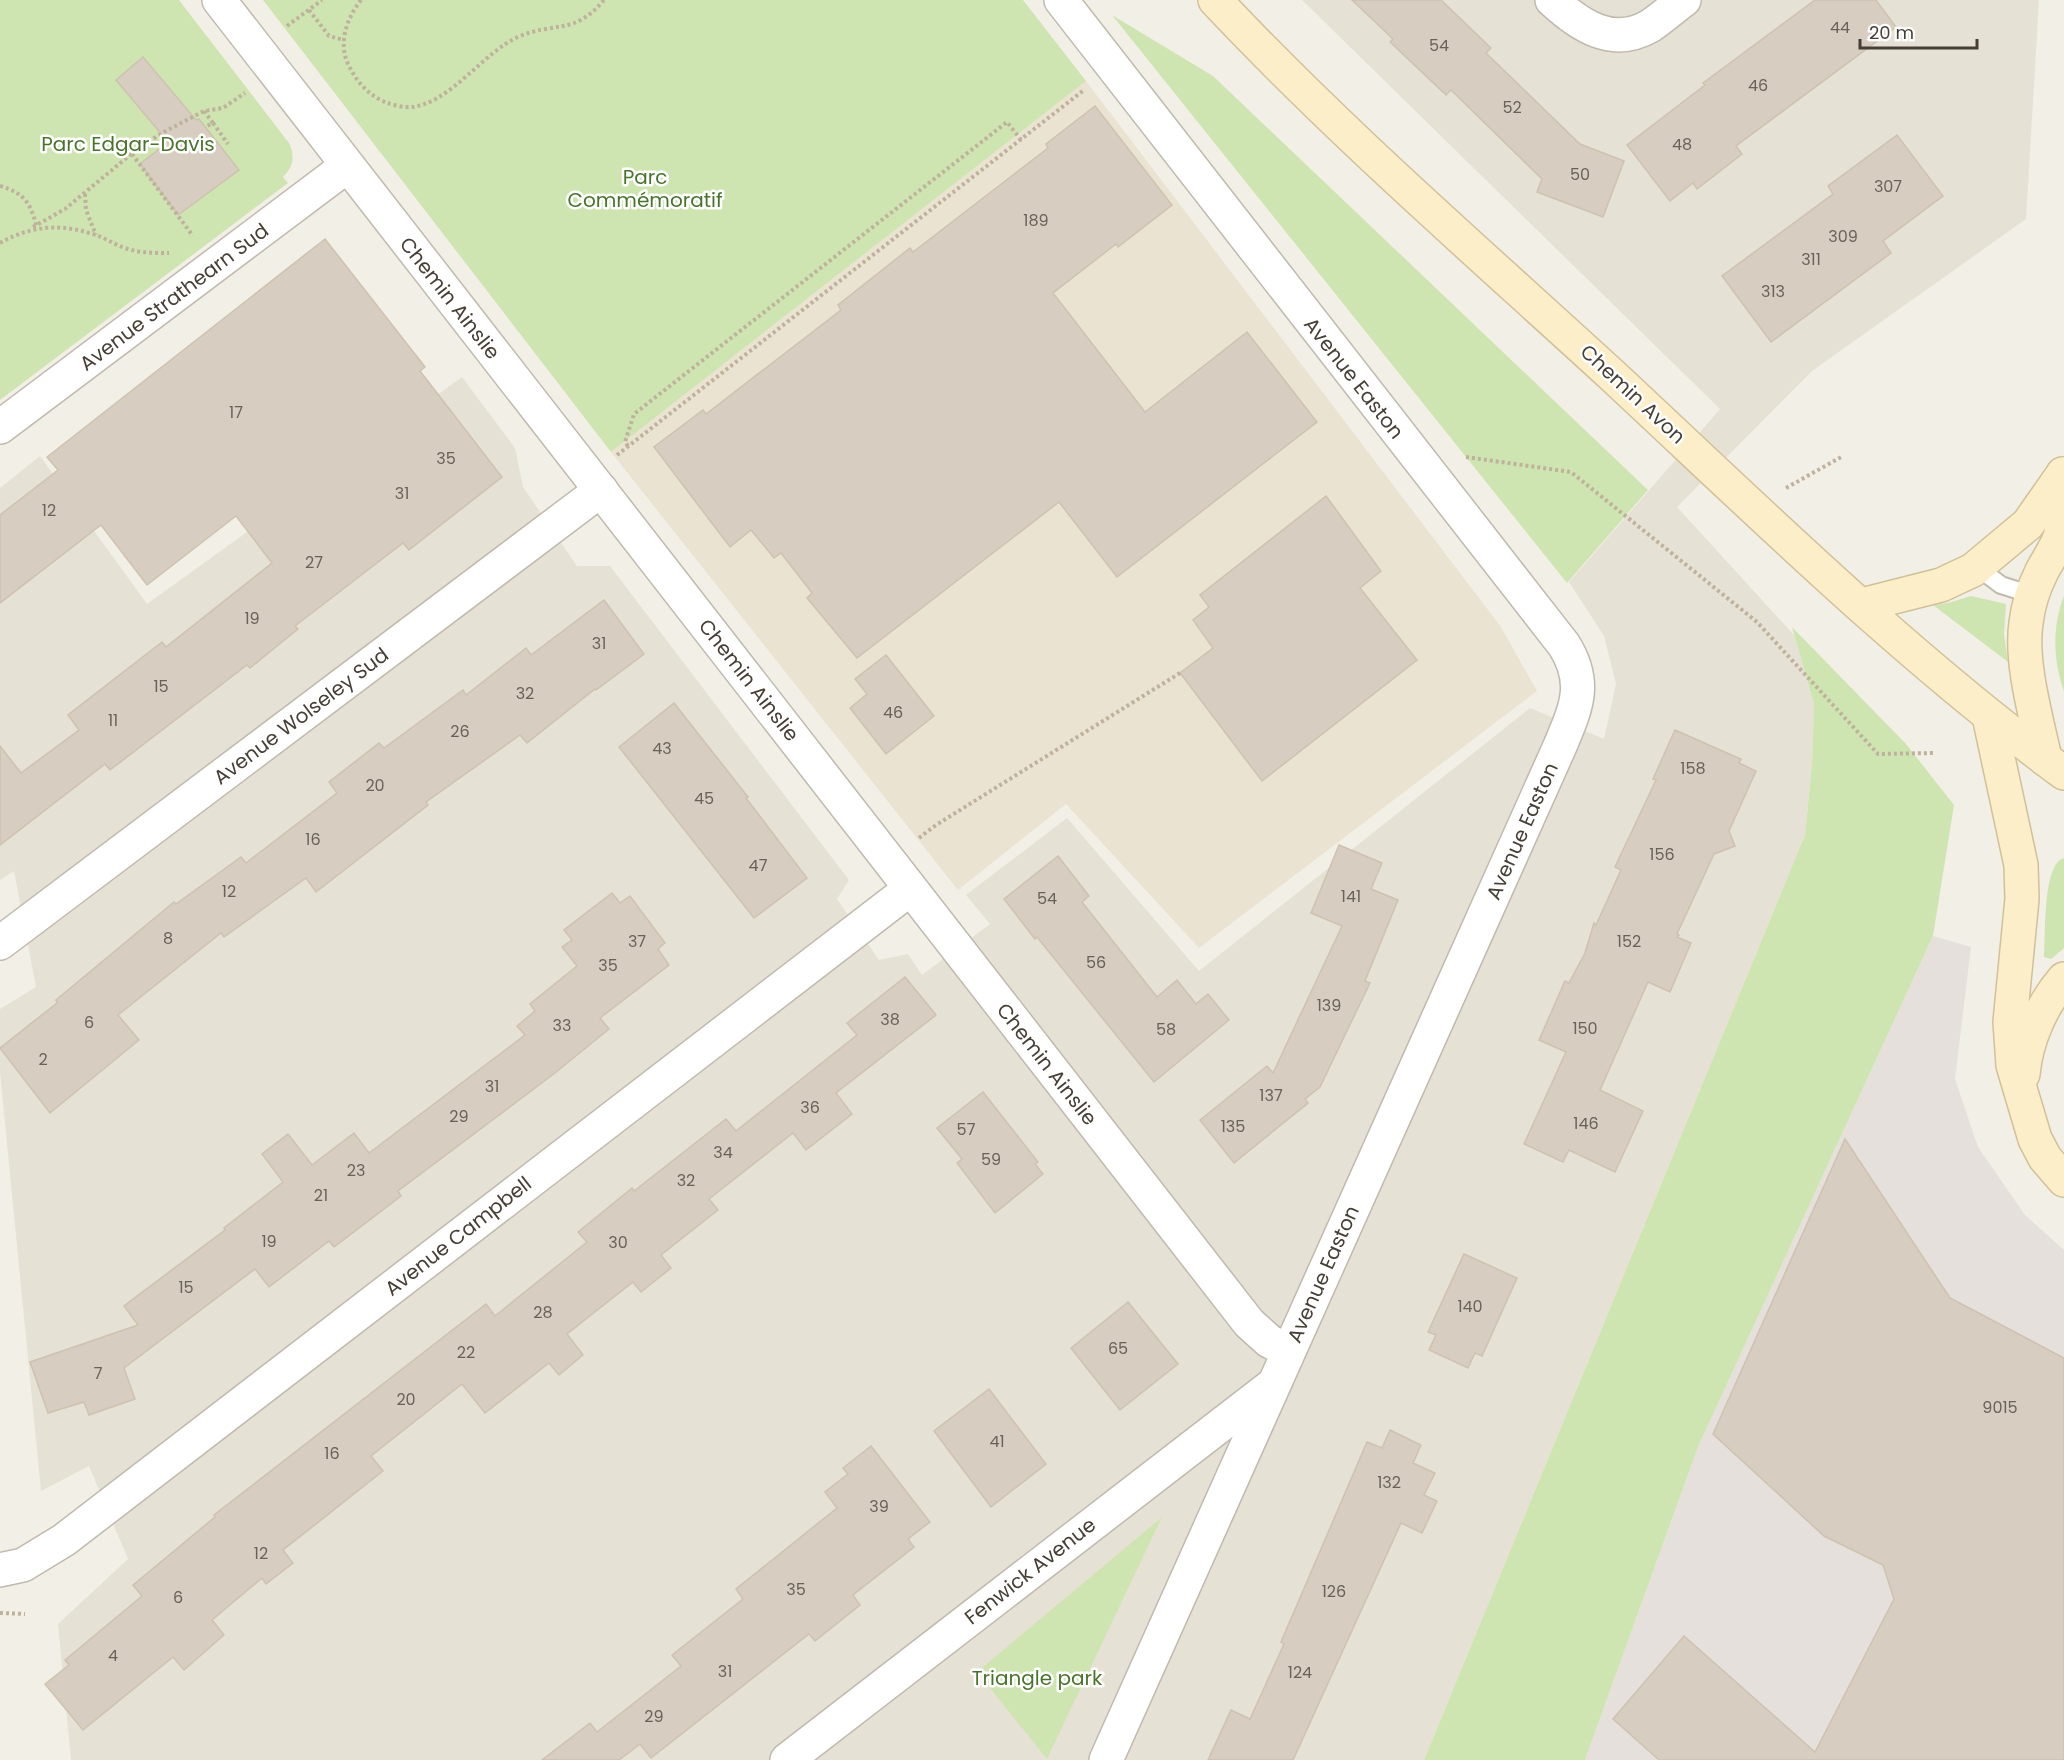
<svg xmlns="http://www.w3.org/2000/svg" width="2064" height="1760" font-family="Poppins,sans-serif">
<rect width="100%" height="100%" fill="#f2efe7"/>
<!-- residential -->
<polygon fill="#e6e1d5" points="1302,0 2039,0 2026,219 1812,371 1677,507 1794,635 1792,627 1814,704 1812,764 1805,835 1424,1760 71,1760 58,1624 128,1559 89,1466 41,1491 0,1072 0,1009 36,987 14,871 0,880 0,488 40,456 147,604 462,377 515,448 523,487 577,566 610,566 849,880 837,899 879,960 908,954 922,975 990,924 966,895 1067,818 1199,971 1530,708 1604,739 1616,684 1604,636 1569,582 1720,409"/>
<!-- industrial -->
<polygon fill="#e5e0db" points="1933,936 1971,947 1955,1079 1978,1147 2025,1215 2064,1250 2064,1760 1585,1760 1698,1447"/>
<!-- education -->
<polygon fill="#ebe3d1" points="1086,81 1501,627 1537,691 1199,948 1066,804 958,890 611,452"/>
<!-- green -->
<g fill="#cfe5b1">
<path d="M0,0H179L289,143C295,156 294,166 283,177L288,183L0,400Z"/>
<polygon points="263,0 1023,0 1086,81 611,452"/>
<polygon points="1112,15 1213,76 1648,490 1567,583"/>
<polygon points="1971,596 2006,604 2004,634 2008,662 1933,605 1948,603"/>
<path d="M2064,596V691C2053,662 2052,625 2064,596Z"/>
<polygon points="1792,627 1906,744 1954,805 1933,936 1698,1447 1585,1760 1424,1760 1805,835 1812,764 1814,704"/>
<path d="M2064,858V948L2051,959L2044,957C2046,936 2042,864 2064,858Z"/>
<polygon points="1162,1517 1047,1759 977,1672"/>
</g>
<!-- building -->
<g fill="#d7cdc0" stroke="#cec2b0" stroke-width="1.5">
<polygon points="1352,0 1441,0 1491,48 1486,53 1580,144 1624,161 1603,217 1537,192 1542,179 1451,90 1446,95 1390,42 1393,39"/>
<polygon points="1815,0 1876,0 1896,27 1736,146 1742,154 1697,189 1693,183 1670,201 1627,145 1705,85 1703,83"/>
<polygon points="143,57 196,120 199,119 239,170 178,215 140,164 168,142 116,80"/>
<polygon points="1095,106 1172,205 1118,247 1116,244 1053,293 1145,412 1247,332 1317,422 1117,577 1059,502 857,658 807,598 812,593 781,553 774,558 751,530 730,547 654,447 703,410 706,414 841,310 838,305 910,248 913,252 1048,148 1046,144"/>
<polygon points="1897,135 1943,196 1883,241 1891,253 1771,342 1722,276 1833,194 1828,186"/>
<polygon points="325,239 425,367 420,371 502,477 409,550 403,543 295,626 298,629 250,668 247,665 110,770 105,764 0,845 0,746 21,773 79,730 68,715 162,642 166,647 272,563 236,516 147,585 101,525 0,603 0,515 58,470 47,457"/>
<polygon points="1326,496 1381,571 1360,588 1417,660 1262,781 1180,673 1213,648 1193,620 1209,607 1200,595"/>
<polygon points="604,600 644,654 596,690 595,689 527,743 520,735 426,802 428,805 316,892 306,878 224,937 221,933 118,1015 139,1040 50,1113 0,1048 57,1003 56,1000 174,902 176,904 241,857 246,863 337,793 329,782 379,743 384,748 463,690 466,695 526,648 531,655"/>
<polygon points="886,655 934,716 886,754 850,708 867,694 855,679"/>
<polygon points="674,703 748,797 746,798 807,878 754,918 619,747"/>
<polygon points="1675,730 1741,759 1739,763 1756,771 1729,831 1735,846 1714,854 1677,934 1679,935 1677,937 1691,943 1670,992 1648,982 1600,1090 1643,1111 1615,1172 1569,1150 1563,1162 1524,1144 1566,1052 1539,1040 1565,981 1569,983 1585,953 1594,923 1596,925 1621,870 1615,867 1656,780 1653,779"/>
<polygon points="1339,845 1382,863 1371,889 1398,900 1365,981 1370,983 1320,1087 1305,1099 1308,1103 1234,1163 1200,1120 1267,1066 1273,1073 1342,926 1311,913"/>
<polygon points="1058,856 1089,896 1082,902 1157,997 1177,980 1196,1004 1208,994 1229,1020 1154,1082 1037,937 1035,939 1004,899"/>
<polygon points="612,893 620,903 630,896 665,943 658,949 669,965 600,1018 609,1029 555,1073 398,1191 401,1196 334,1247 329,1241 269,1287 255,1269 124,1368 135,1399 89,1415 84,1402 48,1413 30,1362 138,1325 124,1306 225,1230 224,1228 283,1182 262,1154 288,1134 312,1165 354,1133 369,1153 525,1035 517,1026 535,1011 530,1004 577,966 562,947 572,940 564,930"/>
<polygon points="905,977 936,1015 836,1093 852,1114 806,1150 793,1133 709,1199 718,1210 661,1255 671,1268 641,1292 633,1282 567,1334 583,1355 559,1375 549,1363 485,1413 462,1384 371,1456 383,1471 283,1550 293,1563 266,1584 262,1578 212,1620 224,1635 184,1670 173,1657 83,1730 45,1684 69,1665 65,1660 142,1596 133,1585 215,1517 214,1515 486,1304 495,1316 587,1242 578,1232 632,1188 634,1191 726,1119 736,1131 857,1035 847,1023"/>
<polygon points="983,1092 1038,1162 1035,1164 1043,1174 995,1213 957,1163 962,1159 937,1128"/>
<polygon points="1845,1139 1950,1298 2064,1358 2064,1760 1659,1760 1613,1719 1684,1636 1815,1752 1894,1599 1883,1565 1824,1536 1713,1434"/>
<polygon points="1464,1254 1517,1278 1482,1356 1475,1353 1468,1368 1429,1350 1436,1335 1428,1332"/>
<polygon points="1128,1302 1178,1364 1120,1410 1071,1348"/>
<polygon points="989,1389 1046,1464 991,1507 934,1431"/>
<polygon points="1390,1430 1421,1445 1413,1463 1435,1473 1424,1495 1437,1501 1422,1533 1401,1523 1293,1760 1208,1760 1231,1710 1250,1719 1284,1644 1281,1642 1367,1442 1382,1448"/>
<polygon points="871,1446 930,1522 908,1539 914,1547 853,1595 860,1605 815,1641 809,1634 651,1758 640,1744 619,1760 542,1760 590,1723 597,1732 681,1666 672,1655 743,1599 736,1589 837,1508 825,1492 848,1474 843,1468"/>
</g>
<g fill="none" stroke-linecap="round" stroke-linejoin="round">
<defs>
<polyline id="lane" points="1977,567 2001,585 2032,595"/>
<g id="street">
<polyline points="219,0 1249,1323 1269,1341 1288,1351"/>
<path d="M1061,0L1564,645C1588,683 1576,708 1560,746L1106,1760"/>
<path d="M1552,0C1579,25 1612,48 1650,26C1662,18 1673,8 1684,0"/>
<polyline points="0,427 347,166"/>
<polyline points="0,943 601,490"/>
<polyline points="0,1570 23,1565 64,1540 910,889"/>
<polyline points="787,1760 1270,1387"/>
</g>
<g id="secondary">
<path d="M1215,0C1340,133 1479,253 1614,377C1760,513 1903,654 2064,773"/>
<polyline points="1862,605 1941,585 1973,570 2028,524 2063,474"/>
<polyline points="1989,716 2021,865 2022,899 2010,1022 2013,1065 2035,1139 2045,1158 2064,1180"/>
<path d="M2045,759C2037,720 2020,663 2026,623C2028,605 2034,587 2042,571C2049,558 2057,547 2061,534C2064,515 2062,493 2063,474"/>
<path d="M2023,1074C2026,1040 2042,1004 2064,979"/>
</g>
</defs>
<!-- lane casing -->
<use href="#lane" stroke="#c0b9ad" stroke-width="20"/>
<!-- street casing -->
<use href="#street" stroke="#c0b9ad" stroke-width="36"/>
<!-- secondary casing -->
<use href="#secondary" stroke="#d0c198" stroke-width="36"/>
<!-- path -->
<g stroke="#bfb29c" stroke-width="4" stroke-dasharray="3 3" stroke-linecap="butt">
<path d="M361,0C347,18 338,42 348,64C356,81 368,95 385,102C393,105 404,108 412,107C450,103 484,52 518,37C554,21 574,36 604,0"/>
<polyline points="309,10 329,36 344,40"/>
<polyline points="287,26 322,0"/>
<polyline points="204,111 213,123 205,127"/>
<polyline points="213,123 228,144"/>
<polyline points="132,154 193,236"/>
<path d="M0,186C25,193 31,204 37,228"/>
<polyline points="85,194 86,210 96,235"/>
<polyline points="33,227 65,209 136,150 162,133 204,111 223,108 245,93"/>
<path d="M0,243C28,227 58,223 89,233C103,236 114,245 128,249C141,253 155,253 169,253"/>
<polyline points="628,446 625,442 634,414 1007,122 1021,140"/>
<polyline points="617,455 1084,90"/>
<polyline points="1466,457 1571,472 1757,622 1878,754 1935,753"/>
<polyline points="1786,488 1843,456"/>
<polyline points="919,838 936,825 1180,673"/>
<polyline points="0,1613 25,1614"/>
</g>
<!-- lane -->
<use href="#lane" stroke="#fff" stroke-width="16"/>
<!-- street -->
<use href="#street" stroke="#fff" stroke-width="33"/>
<!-- secondary -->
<use href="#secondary" stroke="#fceec8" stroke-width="33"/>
</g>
<g text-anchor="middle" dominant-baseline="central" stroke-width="5" stroke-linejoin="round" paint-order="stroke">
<!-- number labels -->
<g font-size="16" fill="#6a6258">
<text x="1840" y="27">44</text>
<text x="1439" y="45">54</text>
<text x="1758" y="85">46</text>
<text x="1512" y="107">52</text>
<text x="1682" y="144">48</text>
<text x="1580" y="174">50</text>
<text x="1888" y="186">307</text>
<text x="1036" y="220">189</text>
<text x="1843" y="236">309</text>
<text x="1811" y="259">311</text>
<text x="1773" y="291">313</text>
<text x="236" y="412">17</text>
<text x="446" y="458">35</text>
<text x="402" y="493">31</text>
<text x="49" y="510">12</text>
<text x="314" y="562">27</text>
<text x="252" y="618">19</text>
<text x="599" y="643">31</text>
<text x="161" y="686">15</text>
<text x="525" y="693">32</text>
<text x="893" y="712">46</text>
<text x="113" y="720">11</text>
<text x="460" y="731">26</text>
<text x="662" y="748">43</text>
<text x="1693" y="768">158</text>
<text x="375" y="785">20</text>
<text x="704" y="798">45</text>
<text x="313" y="839">16</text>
<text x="1662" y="854">156</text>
<text x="758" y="865">47</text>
<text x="229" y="891">12</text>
<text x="1351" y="896">141</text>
<text x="1047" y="898">54</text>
<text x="168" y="938">8</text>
<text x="637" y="941">37</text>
<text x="1629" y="941">152</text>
<text x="1096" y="962">56</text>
<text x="608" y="965">35</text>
<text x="1329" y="1005">139</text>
<text x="890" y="1019">38</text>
<text x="89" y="1022">6</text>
<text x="562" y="1025">33</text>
<text x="1585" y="1028">150</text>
<text x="1166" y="1029">58</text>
<text x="43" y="1059">2</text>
<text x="492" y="1086">31</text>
<text x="1271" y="1095">137</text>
<text x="810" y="1107">36</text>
<text x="459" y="1116">29</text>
<text x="1586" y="1123">146</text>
<text x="1233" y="1126">135</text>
<text x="966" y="1129">57</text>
<text x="723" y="1152">34</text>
<text x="991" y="1159">59</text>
<text x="356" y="1170">23</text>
<text x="686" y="1180">32</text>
<text x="321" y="1195">21</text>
<text x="269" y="1241">19</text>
<text x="618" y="1242">30</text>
<text x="186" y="1287">15</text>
<text x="1470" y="1306">140</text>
<text x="543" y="1312">28</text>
<text x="1118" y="1348">65</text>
<text x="466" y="1352">22</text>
<text x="98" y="1373">7</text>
<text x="406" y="1399">20</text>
<text x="2000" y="1407">9015</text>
<text x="997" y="1441">41</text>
<text x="332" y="1453">16</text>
<text x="1389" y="1482">132</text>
<text x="879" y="1506">39</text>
<text x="261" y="1553">12</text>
<text x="796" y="1589">35</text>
<text x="1334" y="1591">126</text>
<text x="178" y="1597">6</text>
<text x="113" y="1655">4</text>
<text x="725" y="1671">31</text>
<text x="1300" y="1672">124</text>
<text x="654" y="1716">29</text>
</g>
<!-- park labels -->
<g font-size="20" fill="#49742c" stroke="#fff">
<text x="128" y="144">Parc Edgar-Davis</text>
<text x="645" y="177">Parc<tspan x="645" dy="23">Commémoratif</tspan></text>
<text x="1037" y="1678">Triangle park</text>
</g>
<!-- street labels -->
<g font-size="20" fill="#453f36" stroke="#fff">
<text transform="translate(174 297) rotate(-37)">Avenue Strathearn Sud</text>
<text transform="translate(450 298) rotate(52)">Chemin Ainslie</text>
<text transform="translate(1354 378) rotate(52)">Avenue Easton</text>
<text transform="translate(1633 394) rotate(43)">Chemin Avon</text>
<text transform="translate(749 680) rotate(52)">Chemin Ainslie</text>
<text transform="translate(301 716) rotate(-37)">Avenue Wolseley Sud</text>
<text transform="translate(1522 831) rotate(-66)">Avenue Easton</text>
<text transform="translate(1047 1064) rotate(52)">Chemin Ainslie</text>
<text transform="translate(458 1236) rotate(-38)">Avenue Campbell</text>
<text transform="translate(1323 1274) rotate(-66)">Avenue Easton</text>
<text transform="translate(1030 1571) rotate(-38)">Fenwick Avenue</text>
</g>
</g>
<!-- scale -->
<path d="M1860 39v9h117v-9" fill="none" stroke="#453f36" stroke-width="3"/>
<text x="1869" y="39" font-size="18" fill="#453f36" stroke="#ffffff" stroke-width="4.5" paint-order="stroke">20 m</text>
</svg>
